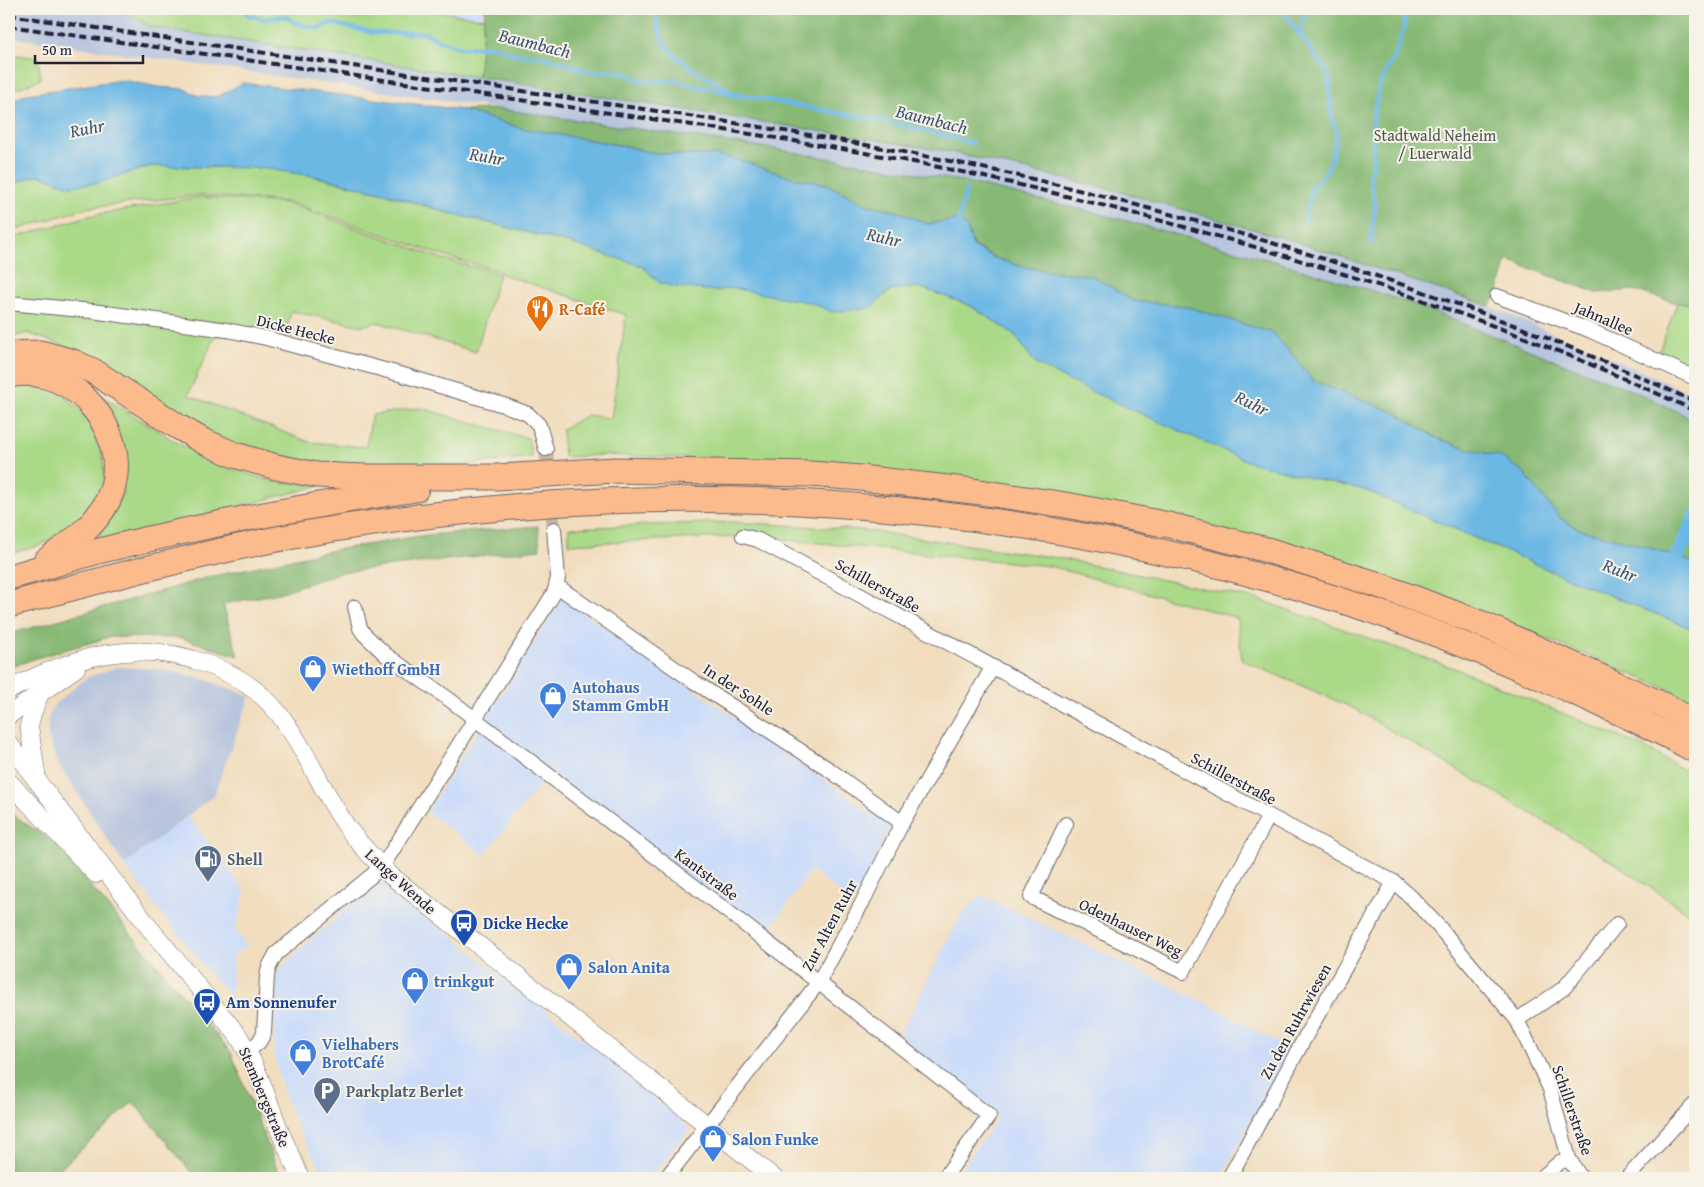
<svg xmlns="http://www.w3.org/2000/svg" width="1704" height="1187" font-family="'Gentium Book Plus',serif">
<rect width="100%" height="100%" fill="#f7f3e8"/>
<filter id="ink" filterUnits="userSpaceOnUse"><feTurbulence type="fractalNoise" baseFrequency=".02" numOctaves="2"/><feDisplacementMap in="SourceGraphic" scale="10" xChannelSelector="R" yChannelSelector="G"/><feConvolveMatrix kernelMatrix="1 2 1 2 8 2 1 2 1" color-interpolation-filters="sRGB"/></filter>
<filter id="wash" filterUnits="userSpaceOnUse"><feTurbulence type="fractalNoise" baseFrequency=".0096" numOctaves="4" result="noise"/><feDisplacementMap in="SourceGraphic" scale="20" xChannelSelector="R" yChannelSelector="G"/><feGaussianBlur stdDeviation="1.12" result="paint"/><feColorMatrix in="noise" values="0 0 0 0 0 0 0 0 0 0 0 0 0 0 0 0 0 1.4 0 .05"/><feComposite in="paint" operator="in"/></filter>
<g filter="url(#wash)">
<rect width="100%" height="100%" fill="#f1ddbd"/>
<!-- built -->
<g fill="#cbdcf9">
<polygon points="423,9 482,9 482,17"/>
<polygon points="562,598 891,826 853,903 811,870 766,934 544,780 484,855 427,812"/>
<polygon points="188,816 245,891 235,931 247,946 233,955 231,998 195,955 124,865"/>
<polygon points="379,879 659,1100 689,1129 651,1178 324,1178 318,1164 300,1132 285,1097 274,1057 274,1003 279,969"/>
<polygon points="981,895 1210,1005 1291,1050 1220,1178 955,1178 997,1119 995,1111 898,1038 960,916"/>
</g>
<!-- industrial -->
<g fill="#b7c5de">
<polygon points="9,9 96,9 132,15 150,27 275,45 946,151 1117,191 1291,240 1489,306 1655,377 1695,396 1695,420 1643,395 1408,302 1281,263 1108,216 961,181 768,148 9,37"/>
<polygon points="117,667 161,669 206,680 250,696 214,795 124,865 56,760 48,736 48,718 54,705 86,678"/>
</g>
<!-- green -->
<g fill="#aad987" stroke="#667e61">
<polygon points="96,9 416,9 484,18 478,77 150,27 132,15"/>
<polygon points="9,54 38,58 41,79 9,92"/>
<polygon points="151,166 262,168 313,176 384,193 445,212 566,242 870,308 891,290 919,287 969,305 1014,334 1036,364 1318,480 1365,490 1558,574 1695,630 1695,704 1672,691 1480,611 1262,539 839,464 605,455 564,457 562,429 587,415 611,418 626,315 501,274 501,272 441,255 289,202 199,195 86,208 9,232 9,184 38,175 71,186 125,174"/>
<polygon points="199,197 286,203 440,258 499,274 476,352 377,322 362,326 291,311 285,338 260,332 215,336 188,395 309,442 366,447 372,415 420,408 528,438 532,457 454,466 376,467 311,462 233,444 179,415 91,355 27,333 9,338 9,239 89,216"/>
<polygon points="1677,303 1695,303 1695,367 1659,352"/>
<polygon points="79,382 176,442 215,464 275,482 322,485 93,544 110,519 123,492"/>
<polygon points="9,383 56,387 99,428 105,480 88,513 64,533 38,546 9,554"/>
<polygon points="733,522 863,530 1058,558 1260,600 1457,669 1643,747 1695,776 1695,918 1615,863 1351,707 1242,660 1237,618 1049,566 749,536 569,544 569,528"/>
</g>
<!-- forest -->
<g fill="#87b974" stroke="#546e58">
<polygon points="485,9 1695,9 1695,303 1677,303 1633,290 1597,293 1507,260 1497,296 1489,306 1291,240 1117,191 946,151 478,77"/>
<polygon points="499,109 768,148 961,181 1108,216 1281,263 1408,302 1643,395 1695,420 1695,563 1645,546 1582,531 1560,518 1523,472 1500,456 1468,449 1436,438 1396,413 1313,381 1296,359 1272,333 1185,306 1133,301 1093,276 1041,270 1020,266 995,258 973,245 967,228 947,221 928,224 907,215 880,207 867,205 826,184 679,155 648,152 625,146 520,128 462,110"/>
<polygon points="538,526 540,549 342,572 279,593 223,604 238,656 181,638 110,637 33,659 9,668 9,634 213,576 329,551 426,535"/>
<polygon points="9,812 54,843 231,1052 281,1178 196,1178 133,1102 50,1178 9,1178"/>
</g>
<!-- water -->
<polygon fill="#6cb8e5" stroke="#476d90" points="122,80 157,87 185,89 199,96 217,97 243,83 462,110 520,128 625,146 648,152 679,155 715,155 740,160 787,176 826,184 867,205 880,207 907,215 928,224 959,219 967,228 973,246 995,258 1020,266 1041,270 1093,276 1133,301 1185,306 1273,333 1296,359 1313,381 1396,413 1436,438 1468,449 1500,456 1523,472 1560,518 1581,530 1645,546 1695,563 1695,630 1558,574 1365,490 1318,480 1247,461 1077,385 1036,364 1014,334 969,305 919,287 890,290 870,308 832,312 812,303 732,288 715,291 676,287 660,283 642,266 566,242 446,212 385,193 313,176 262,168 151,166 97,183 70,186 39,175 9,184 9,102 27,94"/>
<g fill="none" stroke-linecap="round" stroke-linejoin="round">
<!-- stream -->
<g stroke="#6cb8e5" stroke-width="4.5">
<polyline points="242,9 250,16 265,19 285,16 294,22 310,27 319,28 330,23 375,33 426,33 437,40 463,48 493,46 514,54 545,57 590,72 619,71 636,79 656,82 671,80 706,88 716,89 737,96"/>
<path d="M654,9C657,19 658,30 663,40C671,58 711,80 729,90"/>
<polyline points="1281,9 1329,74 1331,117 1337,132 1331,161 1324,175 1312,187 1305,222"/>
<polyline points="1301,36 1303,19 1307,9"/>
<polyline points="735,94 898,124 973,143"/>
<polyline points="958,223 966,190"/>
<polyline points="1371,243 1375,205 1369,175 1373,166 1373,119 1379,86 1397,51 1404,26 1404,9"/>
</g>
<!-- canal -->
<polyline stroke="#6cb8e5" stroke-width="15" points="1677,557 1695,518"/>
</g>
</g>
<g filter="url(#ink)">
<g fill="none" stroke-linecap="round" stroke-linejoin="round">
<!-- minor-tunnel -->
<polyline stroke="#c8b8a3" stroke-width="14" stroke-dasharray="14 7" stroke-linecap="butt" points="546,449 554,529"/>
<defs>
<g id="minor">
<polyline points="1497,296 1589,330 1695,378"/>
<polyline points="9,303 92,311 227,330 266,338 403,375 507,406 528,414 539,425 546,449"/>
<polyline points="743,536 758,540 1269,816 1394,882 1411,897 1439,927 1517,1020 1550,1089 1569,1159 1581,1178"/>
<polyline points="557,586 693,681 827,768 902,823"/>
<polyline points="355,607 360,628 364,634 386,655 450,700 740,921 989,1116 944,1178"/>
<polyline points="1066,824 1031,897 1183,972 1269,816"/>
<polyline points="1517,1020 1564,988 1617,924"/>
<polyline points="248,1051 259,1042 264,1033 267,976 269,967 276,954 382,867 554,593 558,578 554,529"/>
<polyline points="666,1178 818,983 862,903 902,823 992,668"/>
<polyline points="1229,1178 1309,1030 1394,882"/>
<polyline points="1541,1178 1560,1162 1569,1159"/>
<polyline points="1627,1178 1695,1104"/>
</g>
<g id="tertiary">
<path d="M9,690C76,655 138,637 212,666C238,676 261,691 279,714C305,747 321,789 345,824C358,843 374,859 390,875L774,1178"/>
<polyline points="9,715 76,668"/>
<path d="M9,744L148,926L237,1034C256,1063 266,1096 279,1129C285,1145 294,1161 300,1178"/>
<polyline points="37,779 29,726 32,714 40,693"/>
<polyline points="9,782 96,874"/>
</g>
<g id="motorway">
<polyline points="9,354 41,353 73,362 93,371 177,426 203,441 235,455 276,467 317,475 364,477 497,477 615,470 811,474 861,478 973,491 1066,505 1169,525 1267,550 1376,584 1482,624 1665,706 1695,723"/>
<path d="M9,375C76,361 137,438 108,500C95,527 69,544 46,561"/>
<path d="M9,577C40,569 72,558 103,550C206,524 311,505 416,489"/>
<path d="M9,605C96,581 183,558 272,540C353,524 440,513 523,506C784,484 1066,516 1317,593C1395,616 1471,646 1545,679C1596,702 1647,723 1695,750"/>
</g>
</defs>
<!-- minor casing -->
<use href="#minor" stroke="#6a6368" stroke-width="16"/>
<!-- tertiary casing -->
<use href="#tertiary" stroke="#6a6368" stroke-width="19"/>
<!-- motorway casing -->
<use href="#motorway" stroke="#6a6368" stroke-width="27"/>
<!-- minor -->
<use href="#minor" stroke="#fff" stroke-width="14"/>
<!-- tertiary -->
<use href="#tertiary" stroke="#fff" stroke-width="18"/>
<!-- motorway -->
<use href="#motorway" stroke="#fbbb8d" stroke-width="25"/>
<!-- rail -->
<g stroke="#22223b" stroke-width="4" stroke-dasharray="8 4" stroke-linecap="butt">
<path d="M9,15C184,41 360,67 536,93C688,116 841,137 992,170C1063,185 1133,204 1203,223C1371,270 1537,328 1695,402"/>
<path d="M9,26C170,49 331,72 493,96C628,116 764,134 898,159C998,178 1097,203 1195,230C1366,277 1535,335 1695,411"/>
</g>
</g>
</g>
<!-- icons -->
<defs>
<symbol id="restaurant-pin" viewBox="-11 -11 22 30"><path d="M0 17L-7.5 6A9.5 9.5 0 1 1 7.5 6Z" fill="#e8710a" stroke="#f7f3e8"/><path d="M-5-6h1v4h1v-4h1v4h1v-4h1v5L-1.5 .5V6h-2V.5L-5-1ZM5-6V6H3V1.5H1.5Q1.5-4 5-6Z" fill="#fff"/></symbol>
<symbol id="shop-pin" viewBox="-11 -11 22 30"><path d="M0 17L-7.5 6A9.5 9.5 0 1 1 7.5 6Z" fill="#3f7fe0" stroke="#f7f3e8"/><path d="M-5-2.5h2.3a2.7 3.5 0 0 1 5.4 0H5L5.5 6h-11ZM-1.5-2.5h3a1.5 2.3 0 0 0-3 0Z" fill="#fff"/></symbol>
<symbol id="fuel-pin" viewBox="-11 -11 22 30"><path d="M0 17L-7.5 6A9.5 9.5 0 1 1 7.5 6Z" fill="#5c6f8a" stroke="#f7f3e8"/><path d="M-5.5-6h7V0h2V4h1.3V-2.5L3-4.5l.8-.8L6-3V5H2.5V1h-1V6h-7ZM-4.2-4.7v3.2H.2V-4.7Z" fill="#fff"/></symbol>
<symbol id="bus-pin" viewBox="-11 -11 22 30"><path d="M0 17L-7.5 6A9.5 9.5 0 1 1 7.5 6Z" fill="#1a4fb4" stroke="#f7f3e8"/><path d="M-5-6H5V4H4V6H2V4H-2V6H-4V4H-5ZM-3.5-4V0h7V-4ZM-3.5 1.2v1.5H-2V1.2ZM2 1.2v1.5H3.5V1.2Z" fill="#fff"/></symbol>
<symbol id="parking-pin" viewBox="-11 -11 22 30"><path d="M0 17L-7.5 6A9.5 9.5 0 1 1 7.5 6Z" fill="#5c6f8a" stroke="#f7f3e8"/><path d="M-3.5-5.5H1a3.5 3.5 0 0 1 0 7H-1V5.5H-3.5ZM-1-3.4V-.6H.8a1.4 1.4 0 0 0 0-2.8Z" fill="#fff"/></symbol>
</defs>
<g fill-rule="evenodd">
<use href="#restaurant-pin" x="524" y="293" width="32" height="43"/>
<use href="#shop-pin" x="297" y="653" width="32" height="43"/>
<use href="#shop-pin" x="537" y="680" width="32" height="43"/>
<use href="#fuel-pin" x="192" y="843" width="32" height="43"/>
<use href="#bus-pin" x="448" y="907" width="32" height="43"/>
<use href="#shop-pin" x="553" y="951" width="32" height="43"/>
<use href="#shop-pin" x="399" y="965" width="32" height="43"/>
<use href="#bus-pin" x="191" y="986" width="32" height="43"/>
<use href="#shop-pin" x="287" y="1037" width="32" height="43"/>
<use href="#parking-pin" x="311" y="1075" width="32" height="43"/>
<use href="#shop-pin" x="697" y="1123" width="32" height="43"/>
</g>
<g text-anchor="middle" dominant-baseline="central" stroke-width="4" stroke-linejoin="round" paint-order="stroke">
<!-- park labels -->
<g font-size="16" fill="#4b5952" stroke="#f7f3e8">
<text x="1435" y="135">Stadtwald Neheim<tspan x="1435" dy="18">/ Luerwald</tspan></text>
</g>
<!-- food labels -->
<g font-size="16" font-weight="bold" fill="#c56008" stroke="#f7f3e8" text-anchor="start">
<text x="559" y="309">R-Café</text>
</g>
<!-- street labels -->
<g font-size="16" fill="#22223b" stroke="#f7f3e8">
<text transform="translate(1604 318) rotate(23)">Jahnallee</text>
<text transform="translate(296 329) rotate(14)">Dicke Hecke</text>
<text transform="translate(878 585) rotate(29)">Schillerstraße</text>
<text transform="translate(739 689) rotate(33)">In der Sohle</text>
<text transform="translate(1234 778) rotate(28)">Schillerstraße</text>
<text transform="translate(707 874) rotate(37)">Kantstraße</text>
<text transform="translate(401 881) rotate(42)">Lange Wende</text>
<text transform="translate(829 925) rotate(-62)">Zur Alten Ruhr</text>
<text transform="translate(1131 927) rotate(26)">Odenhauser Weg</text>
<text transform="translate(1295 1021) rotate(-61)">Zu den Ruhrwiesen</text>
<text transform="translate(265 1097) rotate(67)">Stembergstraße</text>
<text transform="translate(1573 1110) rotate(71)">Schillerstraße</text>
</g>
<!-- shop labels -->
<g font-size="16" font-weight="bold" fill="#366cbe" stroke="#f7f3e8" text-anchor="start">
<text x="332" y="669">Wiethoff GmbH</text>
<text x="572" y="687">Autohaus<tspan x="572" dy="18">Stamm GmbH</tspan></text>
<text x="588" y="967">Salon Anita</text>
<text x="434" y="981">trinkgut</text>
<text x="322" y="1044">Vielhabers<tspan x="322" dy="18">BrotCafé</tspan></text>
<text x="732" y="1139">Salon Funke</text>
</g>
<!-- service labels -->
<g font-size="16" font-weight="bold" fill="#4e5e75" stroke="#f7f3e8" text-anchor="start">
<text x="227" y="859">Shell</text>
<text x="346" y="1091">Parkplatz Berlet</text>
</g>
<!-- transit labels -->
<g font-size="16" font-weight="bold" fill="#164399" stroke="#f7f3e8" text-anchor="start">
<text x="483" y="923">Dicke Hecke</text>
<text x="226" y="1002">Am Sonnenufer</text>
</g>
<!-- water labels -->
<g font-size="18" font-style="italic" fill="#3c5676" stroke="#f7f3e8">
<text transform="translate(535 43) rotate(14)">Baumbach</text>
<text transform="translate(932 119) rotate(14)">Baumbach</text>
<text transform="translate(87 128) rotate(-11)">Ruhr</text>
<text transform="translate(487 156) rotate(10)">Ruhr</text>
<text transform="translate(884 237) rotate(13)">Ruhr</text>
<text transform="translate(1252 403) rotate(27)">Ruhr</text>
<text transform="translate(1620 570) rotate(21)">Ruhr</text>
</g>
</g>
<!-- margin -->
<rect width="1704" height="1187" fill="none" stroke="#f7f3e8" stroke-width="30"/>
<!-- scale -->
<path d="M35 55v8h108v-8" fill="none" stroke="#22223b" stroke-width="2.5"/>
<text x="42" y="55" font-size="15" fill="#22223b" stroke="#f7f3e8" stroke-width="4" paint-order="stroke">50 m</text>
</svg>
